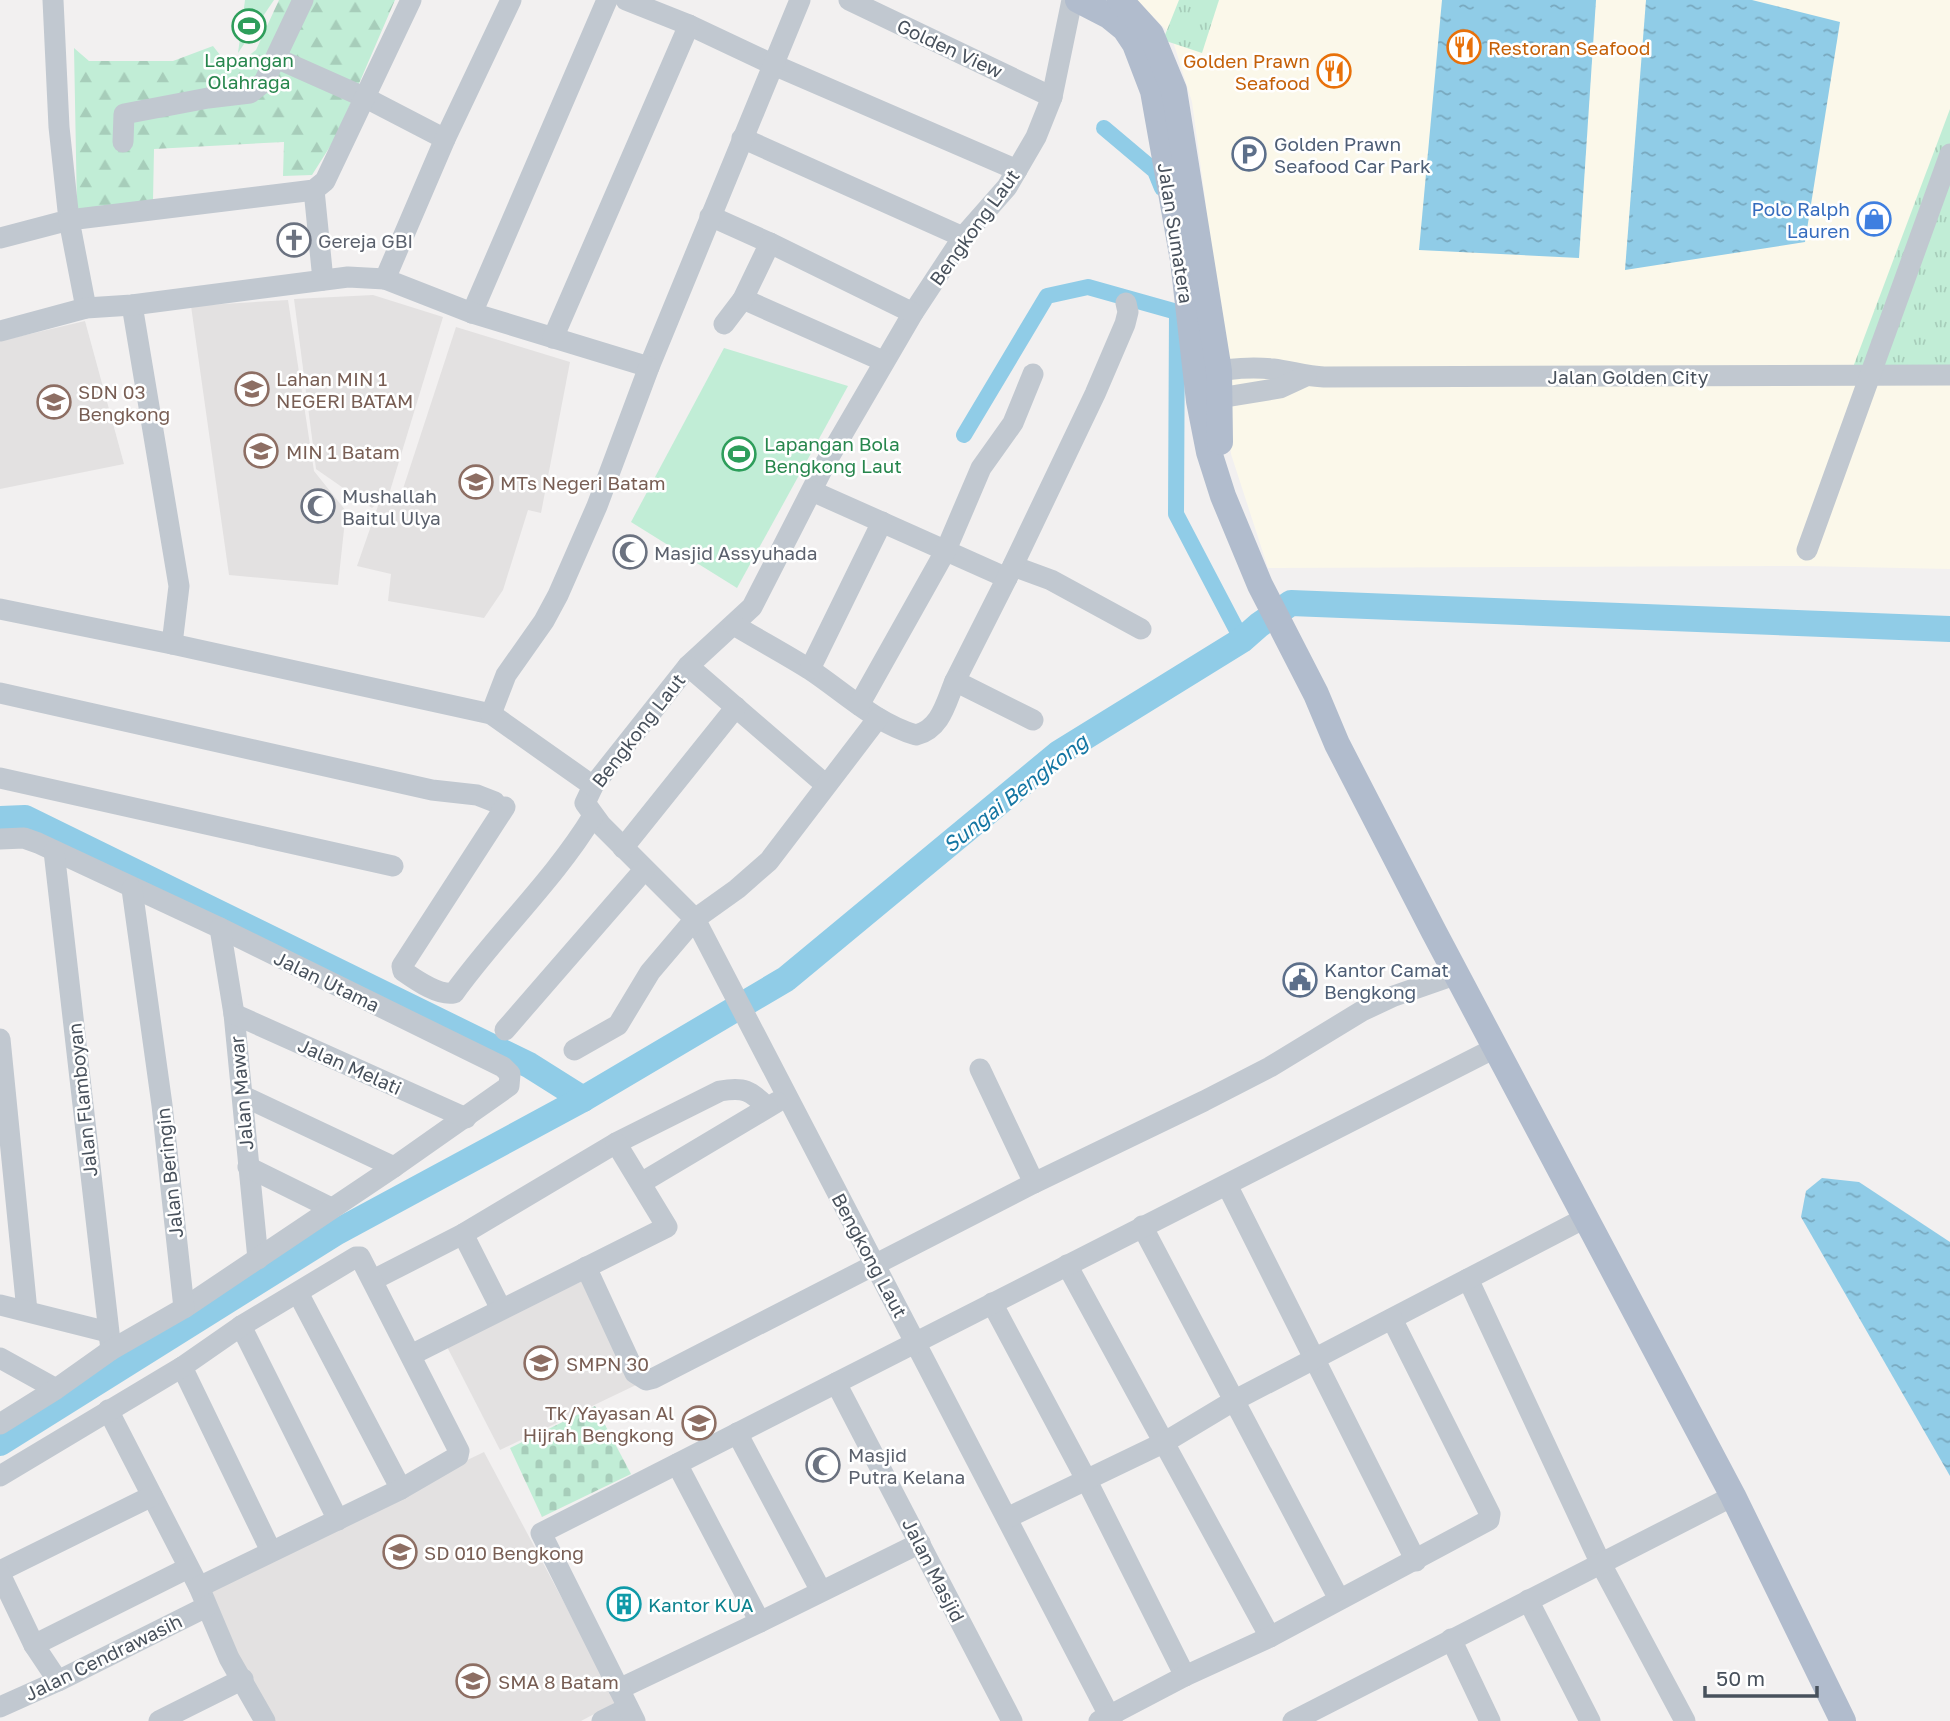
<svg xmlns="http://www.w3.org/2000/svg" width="1950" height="1721" font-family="'Golos Text',sans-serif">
<defs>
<pattern id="forest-firs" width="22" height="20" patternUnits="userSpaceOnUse" patternTransform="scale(1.75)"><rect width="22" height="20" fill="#c1edd6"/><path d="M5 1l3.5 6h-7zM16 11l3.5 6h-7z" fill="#a7cdba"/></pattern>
<pattern id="cemetery-stones" width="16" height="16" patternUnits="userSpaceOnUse" patternTransform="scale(1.75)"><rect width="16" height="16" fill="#c1edd6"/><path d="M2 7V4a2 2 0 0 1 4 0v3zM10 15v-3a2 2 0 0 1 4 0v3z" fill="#a7cdba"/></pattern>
<pattern id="park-tufts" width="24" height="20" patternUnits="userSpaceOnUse" patternTransform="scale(1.75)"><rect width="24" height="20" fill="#c1edd6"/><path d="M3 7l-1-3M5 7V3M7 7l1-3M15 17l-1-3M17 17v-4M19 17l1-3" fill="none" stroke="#a7cdba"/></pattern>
<pattern id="water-ripples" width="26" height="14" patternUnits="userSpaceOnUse" patternTransform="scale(1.75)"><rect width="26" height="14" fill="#90cce7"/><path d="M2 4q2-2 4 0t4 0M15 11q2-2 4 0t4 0" fill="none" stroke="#78a8be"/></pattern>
</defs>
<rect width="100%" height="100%" fill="#f2f0f0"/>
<!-- commercial -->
<polygon fill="#fbf8ea" points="1137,0 1950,0 1950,569 1805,566 1268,568 1231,454 1205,198 1192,102 1171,35"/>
<!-- education -->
<g fill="#e3e1e1">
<polygon points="373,295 443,317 390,491 372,508 316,469 294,299"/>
<polygon points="288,300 314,471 346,511 338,585 229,575 191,306"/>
<polygon points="85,321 124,464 0,489 0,341"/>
<polygon points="456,327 570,362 541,513 528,510 503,590 484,618 388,601 391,574 357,566 379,503 383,500 399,501"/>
<polygon points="585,1280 636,1385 500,1450 444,1341"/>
<polygon points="484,1452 617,1702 581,1721 272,1721 204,1587"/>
</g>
<!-- grass -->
<g fill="#c1edd6">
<polygon points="245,0 274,0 238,53"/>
<polygon points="724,348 848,386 737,588 631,522"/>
</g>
<!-- forest -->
<polygon fill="url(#forest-firs)" points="279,0 395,0 336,137 312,175 283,176 284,142 154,149 153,201 77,210 74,48 89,61 173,61 213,46 231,69 256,50"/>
<!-- cemetery -->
<polygon fill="url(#cemetery-stones)" points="595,1406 631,1474 542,1517 510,1448"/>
<!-- park -->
<g fill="url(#park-tufts)">
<polygon points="1179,0 1219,0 1202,53 1163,40"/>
<polygon points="1950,109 1950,369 1852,370"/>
</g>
<!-- water -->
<g fill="url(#water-ripples)">
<polygon points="1442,0 1596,0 1579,258 1419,250"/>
<polygon points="1646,0 1752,0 1840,22 1805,242 1625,270"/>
<polygon points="1822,1178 1859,1182 1950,1242 1950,1476 1801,1217 1806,1191"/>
</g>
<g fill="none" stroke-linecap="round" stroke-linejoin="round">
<!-- canal -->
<g stroke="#90cce7" stroke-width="16">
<polyline points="1104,128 1155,171 1162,188"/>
<polyline points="964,435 1047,296 1088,287 1177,312 1176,514 1242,640"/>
</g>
<!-- river -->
<g stroke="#90cce7" stroke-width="26">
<polyline points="0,819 25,818 529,1065 583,1099"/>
<polyline points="0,1443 337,1232 583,1099 786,979 1059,753 1242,640 1259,625 1291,603 1950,629"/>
</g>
<!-- minor -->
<g stroke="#c1c8d0" stroke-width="21">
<polyline points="626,0 689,25 774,65 1017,170"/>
<polyline points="849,0 1052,97"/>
<polyline points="1072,0 1052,97 1036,137 1007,187 963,237 913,313 825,464 752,607 688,666 593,786 585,803 601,825 695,919 1112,1721"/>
<polyline points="276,58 366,98 445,139"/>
<polyline points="742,138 963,237"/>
<polyline points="123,142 124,114 208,98 250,93 264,82 303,0"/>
<polyline points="314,190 323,280"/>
<polyline points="710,216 770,243 913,313"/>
<polyline points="0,238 69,220 59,127 53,0"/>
<polyline points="385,279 445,139 511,0"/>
<polyline points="743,299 883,361"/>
<polyline points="132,305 179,586 172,644"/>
<polyline points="86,308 69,220 314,190 325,181 411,0"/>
<polyline points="472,313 607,0"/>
<polyline points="724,324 743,299 770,243"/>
<polyline points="0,331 86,308 132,305 348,277 385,279 472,313 649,367 800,0"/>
<polyline points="553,338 689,25"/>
<path d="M1204,374C1225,369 1251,367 1273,369C1290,371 1306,376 1324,377L1950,375"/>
<polyline points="1207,400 1280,388 1306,376"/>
<polyline points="812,491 1007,578"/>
<polyline points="1807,550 1950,154"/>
<polyline points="1013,566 1051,580 1141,629"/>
<polyline points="0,609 172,644 491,714 593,786"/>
<path d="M734,625C759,640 785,654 809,669C844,692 875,723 916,735C941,729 946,702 955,681L1007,578L1095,394L1125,324L1128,312L1126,303"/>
<polyline points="688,666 826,785"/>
<polyline points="810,669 882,522"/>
<polyline points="955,681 1033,720"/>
<polyline points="0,693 432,790 477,795 495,802"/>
<polyline points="859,705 946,550 981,468 1013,423 1033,374"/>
<polyline points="491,714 506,675 544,621 558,595 597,506 649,367"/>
<polyline points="0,778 393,866"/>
<path d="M505,807L402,966L403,971C416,980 438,996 454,993C498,932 554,880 593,816"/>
<polyline points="0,839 24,838 38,843 220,928 503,1067 510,1074 509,1086 394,1167"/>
<polyline points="623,848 736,707"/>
<polyline points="54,851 111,1350"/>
<polyline points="220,928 234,1014 258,1259"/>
<polyline points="234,1014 466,1118"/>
<polyline points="505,1030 644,870"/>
<polyline points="0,1039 27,1311"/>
<polyline points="574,1050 618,1025 650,972 695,919 737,889 769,861 878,718"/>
<polyline points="980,1069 1034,1183"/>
<polyline points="248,1167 331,1208"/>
<polyline points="641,1183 777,1102"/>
<polyline points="1227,1185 1416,1561"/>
<polyline points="1142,1226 1339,1599"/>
<polyline points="463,1234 501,1309"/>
<polyline points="1067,1265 1270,1637"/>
<polyline points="586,1267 635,1373 646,1380 654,1378 1034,1183 1204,1101 1270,1067 1362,1011 1394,996 1457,974"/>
<polyline points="1468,1279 1601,1564 1685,1721"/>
<path d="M373,1280L463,1234L616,1143L720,1091C744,1087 750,1090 767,1107"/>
<polyline points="298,1293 401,1489"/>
<polyline points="992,1303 1087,1481 1185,1676"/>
<polyline points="0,1305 108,1332"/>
<polyline points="184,1308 394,1167 243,1096"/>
<polyline points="241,1326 338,1520"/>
<polyline points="411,1355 667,1227 616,1143"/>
<polyline points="0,1358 56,1389"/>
<polyline points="182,1367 271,1551"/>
<polyline points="836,1383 1012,1721"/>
<polyline points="108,1410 199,1587 229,1658 265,1721"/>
<polyline points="0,1424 56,1389 111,1350 184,1308 162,1105 132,889"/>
<polyline points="737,1433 821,1591"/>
<polyline points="677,1464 760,1622"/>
<polyline points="0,1476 182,1367 241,1326 356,1257 360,1257 459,1451 458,1456 401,1489 199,1587"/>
<polyline points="1007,1518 1165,1442 1235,1400 1587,1217"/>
<polyline points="0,1571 152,1496"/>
<polyline points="0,1574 34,1645 58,1681"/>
<polyline points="1528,1600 1590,1721"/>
<polyline points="1451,1639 1490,1721"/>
<polyline points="34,1645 188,1568"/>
<polyline points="619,1689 760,1622 920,1543"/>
<polyline points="0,1707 58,1681 206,1607"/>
<polyline points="159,1721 243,1679"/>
<polyline points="602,1721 628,1708"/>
<polyline points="635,1721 541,1533 1495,1048"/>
<polyline points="1099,1721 1185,1676 1270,1637 1489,1520 1490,1514 1392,1319"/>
<polyline points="1293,1721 1733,1496"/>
</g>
<!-- major -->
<g stroke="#b1bccd" stroke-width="26">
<polyline points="1078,0 1109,16 1125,29 1135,44 1153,91 1183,260 1199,401 1209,452 1223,496 1260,585 1316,694 1337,744 1434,932 1733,1496 1843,1721"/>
<polyline points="1120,0 1151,34 1174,90 1219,371 1220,442"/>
</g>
</g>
<!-- icons -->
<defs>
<symbol id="stadium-ring" viewBox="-11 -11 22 22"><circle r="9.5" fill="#fff" stroke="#2e9e5b" stroke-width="1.5"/><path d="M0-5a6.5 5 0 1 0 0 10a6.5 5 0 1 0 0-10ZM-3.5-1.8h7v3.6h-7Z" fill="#2e9e5b"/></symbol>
<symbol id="restaurant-ring" viewBox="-11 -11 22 22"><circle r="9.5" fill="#fff" stroke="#e8710a" stroke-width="1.5"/><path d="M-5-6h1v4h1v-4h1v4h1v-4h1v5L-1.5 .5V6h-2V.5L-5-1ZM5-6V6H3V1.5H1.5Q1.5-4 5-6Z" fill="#e8710a"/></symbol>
<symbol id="parking-ring" viewBox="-11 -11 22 22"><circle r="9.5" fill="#fff" stroke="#5c6f8a" stroke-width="1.5"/><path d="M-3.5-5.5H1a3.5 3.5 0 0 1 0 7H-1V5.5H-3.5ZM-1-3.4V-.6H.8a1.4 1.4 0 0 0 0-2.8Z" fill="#5c6f8a"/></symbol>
<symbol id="shop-ring" viewBox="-11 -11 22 22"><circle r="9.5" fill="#fff" stroke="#3f7fe0" stroke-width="1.5"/><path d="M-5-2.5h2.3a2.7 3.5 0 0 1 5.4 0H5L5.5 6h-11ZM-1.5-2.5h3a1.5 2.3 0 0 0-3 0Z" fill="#3f7fe0"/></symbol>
<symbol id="church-ring" viewBox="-11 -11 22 22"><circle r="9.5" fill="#fff" stroke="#6b7280" stroke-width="1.5"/><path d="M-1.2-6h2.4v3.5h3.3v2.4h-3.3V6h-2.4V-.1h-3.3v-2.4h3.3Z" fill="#6b7280"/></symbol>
<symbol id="school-ring" viewBox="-11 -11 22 22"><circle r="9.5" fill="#fff" stroke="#8d6e63" stroke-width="1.5"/><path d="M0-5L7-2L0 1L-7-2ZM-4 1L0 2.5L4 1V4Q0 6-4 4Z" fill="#8d6e63"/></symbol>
<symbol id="mosque-ring" viewBox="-11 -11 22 22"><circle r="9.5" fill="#fff" stroke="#6b7280" stroke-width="1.5"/><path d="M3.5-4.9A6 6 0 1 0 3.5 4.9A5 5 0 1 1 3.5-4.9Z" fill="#6b7280"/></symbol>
<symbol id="civic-ring" viewBox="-11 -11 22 22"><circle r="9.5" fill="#fff" stroke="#5c6f8a" stroke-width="1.5"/><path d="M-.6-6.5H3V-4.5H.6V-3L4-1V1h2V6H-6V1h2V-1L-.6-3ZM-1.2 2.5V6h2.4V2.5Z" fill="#5c6f8a"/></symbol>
<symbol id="building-ring" viewBox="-11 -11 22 22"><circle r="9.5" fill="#fff" stroke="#0f9aa8" stroke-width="1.5"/><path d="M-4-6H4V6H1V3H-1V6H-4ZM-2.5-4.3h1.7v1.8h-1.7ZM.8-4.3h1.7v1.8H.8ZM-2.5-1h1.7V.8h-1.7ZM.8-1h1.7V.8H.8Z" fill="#0f9aa8"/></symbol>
</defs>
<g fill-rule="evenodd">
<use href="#stadium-ring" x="230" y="7" width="38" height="38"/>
<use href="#restaurant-ring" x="1445" y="28" width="38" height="38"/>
<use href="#restaurant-ring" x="1315" y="52" width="38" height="38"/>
<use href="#parking-ring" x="1230" y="135" width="38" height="38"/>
<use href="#shop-ring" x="1855" y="200" width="38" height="38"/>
<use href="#church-ring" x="275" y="221" width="38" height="38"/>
<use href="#school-ring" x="233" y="370" width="38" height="38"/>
<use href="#school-ring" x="35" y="383" width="38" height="38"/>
<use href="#school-ring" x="242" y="432" width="38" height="38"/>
<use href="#stadium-ring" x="720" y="435" width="38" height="38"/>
<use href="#school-ring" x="457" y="463" width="38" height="38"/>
<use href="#mosque-ring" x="299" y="487" width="38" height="38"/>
<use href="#mosque-ring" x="611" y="533" width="38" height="38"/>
<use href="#civic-ring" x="1281" y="961" width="38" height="38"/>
<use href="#school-ring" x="522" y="1344" width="38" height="38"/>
<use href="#school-ring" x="680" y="1404" width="38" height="38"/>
<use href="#mosque-ring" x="804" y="1446" width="38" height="38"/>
<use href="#school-ring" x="381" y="1533" width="38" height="38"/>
<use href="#building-ring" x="605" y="1585" width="38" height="38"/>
<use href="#school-ring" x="454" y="1662" width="38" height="38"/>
</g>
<g text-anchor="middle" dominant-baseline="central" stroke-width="5" stroke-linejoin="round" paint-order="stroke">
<!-- food labels -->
<g font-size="19" fill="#c56008" stroke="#fff" text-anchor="start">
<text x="1488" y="47">Restoran Seafood</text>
<text x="1310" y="60" text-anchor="end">Golden Prawn<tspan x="1310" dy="22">Seafood</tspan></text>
</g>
<!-- street labels -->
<g font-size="19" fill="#48515c" stroke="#fff">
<text transform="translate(950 48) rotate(25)">Golden View</text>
<text transform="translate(974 227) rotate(-54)">Bengkong Laut</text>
<text transform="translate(1176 233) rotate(81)">Jalan Sumatera</text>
<text x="1628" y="376">Jalan Golden City</text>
<text transform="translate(638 730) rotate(-52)">Bengkong Laut</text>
<text transform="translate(327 981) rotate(26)">Jalan Utama</text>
<text transform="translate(350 1066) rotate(24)">Jalan Melati</text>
<text transform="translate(241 1093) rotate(-95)">Jalan Mawar</text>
<text transform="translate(82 1100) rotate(-96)">Jalan Flamboyan</text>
<text transform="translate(169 1173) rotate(-96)">Jalan Beringin</text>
<text transform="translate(870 1255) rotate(62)">Bengkong Laut</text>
<text transform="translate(934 1570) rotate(63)">Jalan Masjid</text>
<text transform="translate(103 1657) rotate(-26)">Jalan Cendrawasih</text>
</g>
<!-- leisure labels -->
<g font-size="19" fill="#27864d" stroke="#fff">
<text x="249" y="59">Lapangan<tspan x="249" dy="22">Olahraga</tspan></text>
<text x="764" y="443" text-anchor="start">Lapangan Bola<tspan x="764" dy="22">Bengkong Laut</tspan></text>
</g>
<!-- service labels -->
<g font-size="19" fill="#4e5e75" stroke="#fff" text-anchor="start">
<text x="1274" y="143">Golden Prawn<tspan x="1274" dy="22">Seafood Car Park</tspan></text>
<text x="1324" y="969">Kantor Camat<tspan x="1324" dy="22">Bengkong</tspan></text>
</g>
<!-- shop labels -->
<g font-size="19" fill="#366cbe" stroke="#fff" text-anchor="end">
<text x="1850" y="208">Polo Ralph<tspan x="1850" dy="22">Lauren</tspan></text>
</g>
<!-- worship labels -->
<g font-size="19" fill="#5b616d" stroke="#fff" text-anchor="start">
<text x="318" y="240">Gereja GBI</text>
<text x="342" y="495">Mushallah<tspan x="342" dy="22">Baitul Ulya</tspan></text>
<text x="654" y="552">Masjid Assyuhada</text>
<text x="848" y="1454">Masjid<tspan x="848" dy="22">Putra Kelana</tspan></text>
</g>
<!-- education labels -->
<g font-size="19" fill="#785e54" stroke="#fff" text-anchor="start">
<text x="276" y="378">Lahan MIN 1<tspan x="276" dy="22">NEGERI BATAM</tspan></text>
<text x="78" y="391">SDN 03<tspan x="78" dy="22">Bengkong</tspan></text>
<text x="286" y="451">MIN 1 Batam</text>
<text x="500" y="482">MTs Negeri Batam</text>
<text x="566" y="1363">SMPN 30</text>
<text x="674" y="1412" text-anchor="end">Tk/Yayasan Al<tspan x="674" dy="22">Hijrah Bengkong</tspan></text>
<text x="424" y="1552">SD 010 Bengkong</text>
<text x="498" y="1681">SMA 8 Batam</text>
</g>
<!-- culture labels -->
<g font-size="19" fill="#0d838f" stroke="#fff" text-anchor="start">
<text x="648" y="1604">Kantor KUA</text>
</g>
<!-- water labels -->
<g font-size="21" font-style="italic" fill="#1476a3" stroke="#fff">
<text transform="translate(1015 793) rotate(-38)">Sungai Bengkong</text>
</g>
</g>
<!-- scale -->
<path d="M1705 1686v10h112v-10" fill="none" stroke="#48515c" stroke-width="3.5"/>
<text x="1716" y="1686" font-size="21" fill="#48515c" stroke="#ffffff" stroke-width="5" paint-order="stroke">50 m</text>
</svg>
